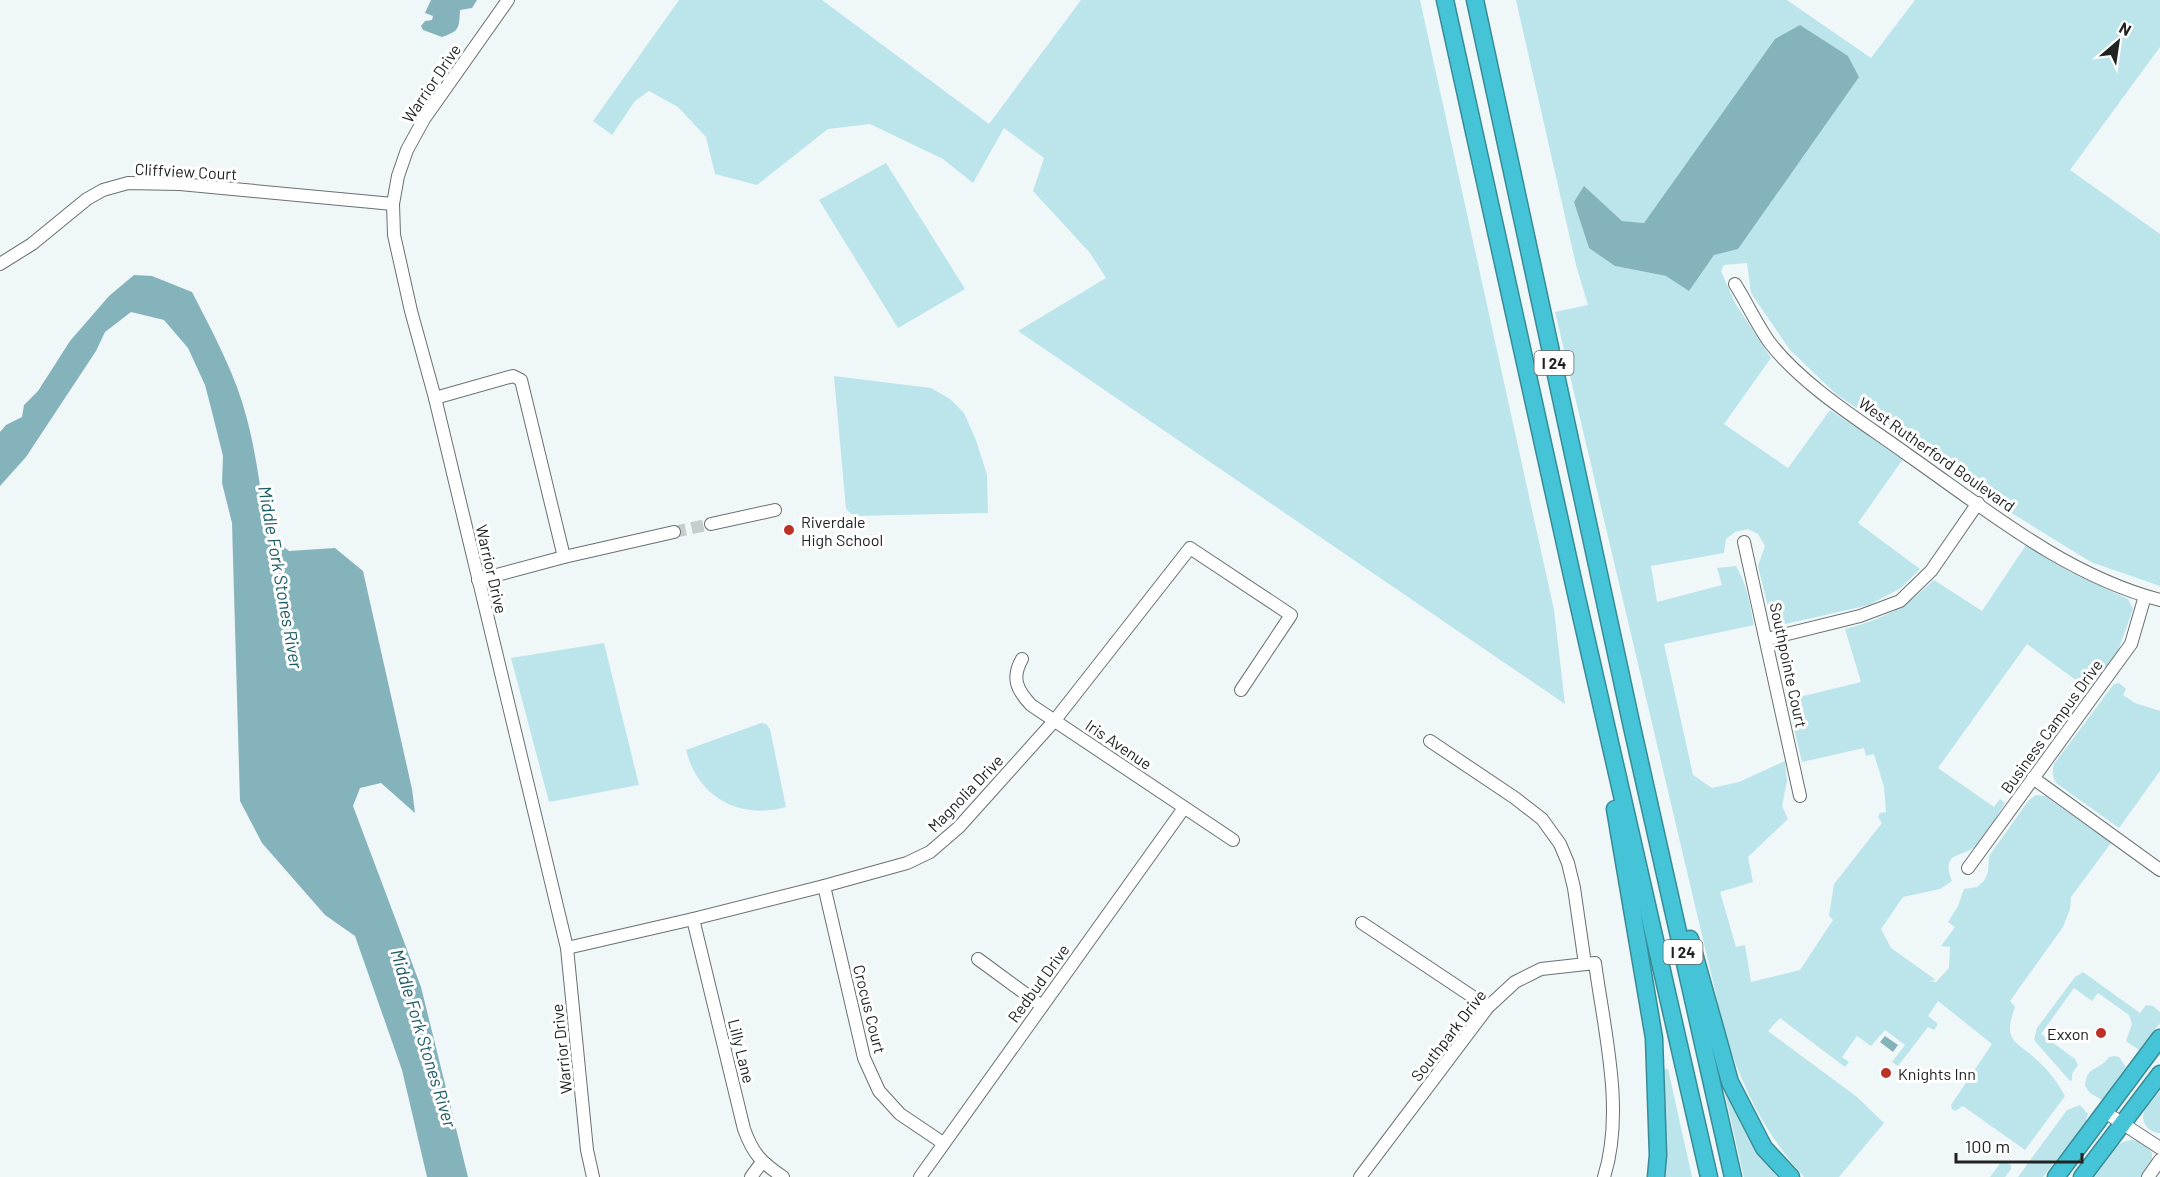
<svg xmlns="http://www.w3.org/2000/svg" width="2160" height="1177" font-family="Barlow,sans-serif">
<rect width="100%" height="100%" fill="#f0f7f8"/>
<!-- green -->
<g fill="#bbe5eb" fill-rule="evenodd">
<polygon points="679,0 822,0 989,124 1081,0 1420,0 1554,610 1565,704 1018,331 1106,278 1090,253 1033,191 1044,158 1004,128 973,183 943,159 870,124 828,129 757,185 715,174 706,137 678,107 649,91 635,101 612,135 593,121"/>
<path d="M1516,0H1787L1871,58L1915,0H2160V47L2070,170L2160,234V586L2091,562L2005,509L1836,394L1790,350L1751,293L1747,263L1724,265L1721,271L1735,303L1771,358L1724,424L1788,468L1830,410L1903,459L1858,523L1920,569L1901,588L1869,605L1781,625L1774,621L1770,615L1758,566L1765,546L1758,534L1748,529L1735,532L1726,539L1724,553L1651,566L1657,602L1722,585L1717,568L1736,566C1747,584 1750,605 1754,625L1664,644L1693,775L1712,788L1739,782L1785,761L1787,781L1782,806L1788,819L1748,857L1753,882L1720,892L1736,947L1745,945L1751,982L1800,970L1833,920L1829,916L1834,884L1882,823L1878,817L1880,813L1886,812L1884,787L1874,754L1866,756L1864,748L1802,762L1787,700L1861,682L1845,629C1886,618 1904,608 1934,580L1982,611L2026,545L2070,572L2128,599L2133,609L2118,651L2089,690L2027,644L1938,768L1994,807L2000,799L2005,803C1996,816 1988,835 1976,846C1962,858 1940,851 1952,881L1940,889L1903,897L1881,929L1891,948L1936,980L1929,981L1936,982L1949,968L1950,947L1941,946L1955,927L1948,922L1958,906L1964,889L1977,887L1984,881L1988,872L1989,856L2029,800L2036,795L2045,796L2111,843L2071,897L2070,909L2063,927L2010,1001L2015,1007C2002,1043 2016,1040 2038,1061C2049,1071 2058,1083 2065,1096L2025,1150L1963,1106L1955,1111L1952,1109L1951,1105L1992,1044L1938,1001L1928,1016L1938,1024L1934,1030L1928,1027L1898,1066L1892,1062L1905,1045L1885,1030L1871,1046L1857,1036L1842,1057L1849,1062L1845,1067L1780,1018L1768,1031L1857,1097L1884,1123L1839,1177H1804C1766,1135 1744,1091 1726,1037L1555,312L1588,305L1576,265ZM1584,187L1622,221L1644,223L1657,206L1714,255L1702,269L1666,276L1615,266Z"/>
<polygon points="886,163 965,289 898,328 819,200"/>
<polygon points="834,376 931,388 950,399 964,413 976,440 987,475 988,513 854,516 846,509"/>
<polygon points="604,643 639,785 549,802 511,658"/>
<path d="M2119,683L2126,689L2123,695L2135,703L2160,711V771L2119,828L2056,783C2052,776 2052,771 2054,764L2114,684Z"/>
<path d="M761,723L766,724L770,729L786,807C740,820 698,798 686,750Z"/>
<polygon points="2083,972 2140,1013 2146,1005 2153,1006 2160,1012 2160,1023 2139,1050 2126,1041 2132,1024 2129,1015 2098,993 2092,1001 2074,988 2041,1034 2075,1059 2078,1065 2072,1074 2072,1080 2070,1081 2034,1040 2037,1028 2075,977"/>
<path d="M2114,1056L2119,1057L2126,1067L2102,1100L2090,1093L2085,1086C2087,1064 2099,1072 2109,1057Z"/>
<polygon points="1663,1069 1668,1069 1692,1177 1661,1177"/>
<polygon points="1723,1086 1746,1134 1777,1177 1744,1177"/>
<path d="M2160,1091V1133C2150,1133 2140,1123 2144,1112C2147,1105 2156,1097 2160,1091Z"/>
<polygon points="2080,1105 2088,1114 2085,1124 2043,1177 2018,1177 2067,1110"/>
<path d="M2132,1140L2142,1142L2152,1153V1161L2142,1177H2093C2104,1162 2113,1141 2132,1140Z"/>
<polygon points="2002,1161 2011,1165 2011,1169 2005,1177 1990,1177"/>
</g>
<!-- water -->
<g fill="#85b3bb">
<path d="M431,0H477L472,8L460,10C459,28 460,31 442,37L423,30L421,26L425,21L432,20L433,16L425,13Z"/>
<polygon points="1800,25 1848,56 1859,77 1738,249 1714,255 1689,291 1666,276 1615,266 1589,248 1574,202 1584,186 1622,221 1644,223 1775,39"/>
<path d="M134,275L152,276L192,292C213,333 236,375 247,419C257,457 261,495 267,533L289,551L335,548L363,571L412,789L415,813L381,783L360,788L353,806L421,987L468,1177H427L402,1070L355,936L325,915L262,843L240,801L232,523L222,483L223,456L211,408L205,385L188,348L164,320L131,312L105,332L96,351L26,457L0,486V432L6,425L22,417L24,405L38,391L70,341L109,296Z"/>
<polygon points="1885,1036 1898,1045 1893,1052 1880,1042"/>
</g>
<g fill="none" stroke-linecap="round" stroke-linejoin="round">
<!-- minor-tunnel -->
<polyline stroke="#c7cdcd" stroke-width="12" stroke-dasharray="12 6" stroke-linecap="butt" points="674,532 711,524"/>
<defs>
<g id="minor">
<polyline points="508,0 424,119 407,150 398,176 393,204 394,235 411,311 435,398 567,948 587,1150 593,1177"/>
<polyline points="0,264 32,244 87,199 103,190 128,183 180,184 393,204"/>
<path d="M1735,284C1747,303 1757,325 1770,343C1804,387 1864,423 1908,455C1987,510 2065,575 2160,600"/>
<polyline points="435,398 513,376 521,380 564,557"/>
<polyline points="711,524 775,510"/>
<polyline points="1744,542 1800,796"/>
<polyline points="478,580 564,557 674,532"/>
<polyline points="1767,639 1860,616 1900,601 1931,571 1978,503"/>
<path d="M1022,659C1011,678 1017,690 1031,705L1233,840"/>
<polyline points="1430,741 1515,798 1542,819 1560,844 1568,863 1574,888 1585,964"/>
<polyline points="2033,778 2160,870"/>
<polyline points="1968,868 2131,644 2145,596"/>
<polyline points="824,886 864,1058 879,1091 900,1114 943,1143"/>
<path d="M693,919L744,1129C753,1154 761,1162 783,1177"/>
<polyline points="1362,923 1488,1007"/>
<polyline points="567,948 693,919 824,886 907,863 930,852 959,827 1055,720 1190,548 1291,615 1241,690"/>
<polyline points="978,959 1042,1006"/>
<polyline points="2105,1112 2160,1148"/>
<polyline points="751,1177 762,1162"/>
<polyline points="920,1177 1184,808"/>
<path d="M1360,1177L1488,1007L1515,982L1541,969L1595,963C1604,1030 1625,1111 1604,1177"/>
<polyline points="2148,1177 2160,1160"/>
</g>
<g id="highway">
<polyline points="1445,0 1575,589 1709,1177"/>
<polyline points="1475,0 1632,727 1733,1177"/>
<polyline points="1615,809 1654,1038 1658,1155 1656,1177"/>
<polyline points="1690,939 1730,1082 1764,1148 1791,1177"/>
<polyline points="2056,1177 2160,1038"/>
<polyline points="2082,1177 2160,1074"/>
</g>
</defs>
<!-- minor casing -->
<use href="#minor" stroke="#6a7071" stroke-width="14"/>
<!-- highway casing -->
<use href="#highway" stroke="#388c97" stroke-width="19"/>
<!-- minor -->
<use href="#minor" stroke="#fff" stroke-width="12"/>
<!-- highway -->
<use href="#highway" stroke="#44c4d6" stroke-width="16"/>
</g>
<!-- markers -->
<g fill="#bd3026" stroke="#fff" stroke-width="2">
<circle cx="789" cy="530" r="6"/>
<circle cx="2101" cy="1033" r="6"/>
<circle cx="1886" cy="1073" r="6"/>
</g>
<g text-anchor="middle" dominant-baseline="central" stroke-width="6" stroke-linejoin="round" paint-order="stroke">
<!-- shield labels -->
<g fill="#fff" stroke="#646565" stroke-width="1.5">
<rect x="1534.5" y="351" width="39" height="24" rx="4.5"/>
<rect x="1663.5" y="940" width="39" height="24" rx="4.5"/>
</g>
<g font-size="15" font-weight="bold" fill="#212323">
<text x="1554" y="363">I 24</text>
<text x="1683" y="952">I 24</text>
</g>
<!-- street labels -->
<g font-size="16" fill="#212323" stroke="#fff">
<text transform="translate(431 83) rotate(-56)">Warrior Drive</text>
<text transform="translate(186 171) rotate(3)">Cliffview Court</text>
<text transform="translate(1937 454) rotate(35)">West Rutherford Boulevard</text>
<text transform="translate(492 569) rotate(77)">Warrior Drive</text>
<text transform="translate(1789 665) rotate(78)">Southpointe Court</text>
<text transform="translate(2051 726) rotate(-54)">Business Campus Drive</text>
<text transform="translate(1119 744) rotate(34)">Iris Avenue</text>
<text transform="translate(965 793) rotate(-46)">Magnolia Drive</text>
<text transform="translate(1038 983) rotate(-54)">Redbud Drive</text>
<text transform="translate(870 1009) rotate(76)">Crocus Court</text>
<text transform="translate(1448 1035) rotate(-52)">Southpark Drive</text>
<text transform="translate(561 1049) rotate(-96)">Warrior Drive</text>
<text transform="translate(742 1051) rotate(76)">Lilly Lane</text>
</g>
<!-- poi labels -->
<g font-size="16" fill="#212323" stroke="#fff" text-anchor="start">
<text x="801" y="521">Riverdale<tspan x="801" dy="18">High School</tspan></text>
<text x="2089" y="1033" text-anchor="end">Exxon</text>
<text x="1898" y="1073">Knights Inn</text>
</g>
<!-- water labels -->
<g font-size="18" font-style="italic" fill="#1b5b64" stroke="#fff">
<text transform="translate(281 577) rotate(80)">Middle Fork Stones River</text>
<text transform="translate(424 1038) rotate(73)">Middle Fork Stones River</text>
</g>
</g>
<!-- north arrow -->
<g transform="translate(2118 42) rotate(29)" stroke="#ffffff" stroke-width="4.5" paint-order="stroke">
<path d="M0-4.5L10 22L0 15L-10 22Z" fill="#212323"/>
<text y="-9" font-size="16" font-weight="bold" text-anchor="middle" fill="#212323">N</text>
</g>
<!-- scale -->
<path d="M1956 1153v9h126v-9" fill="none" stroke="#212323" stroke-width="3"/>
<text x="1965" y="1153" font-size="18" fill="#212323" stroke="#ffffff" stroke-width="4.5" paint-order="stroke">100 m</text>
</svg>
